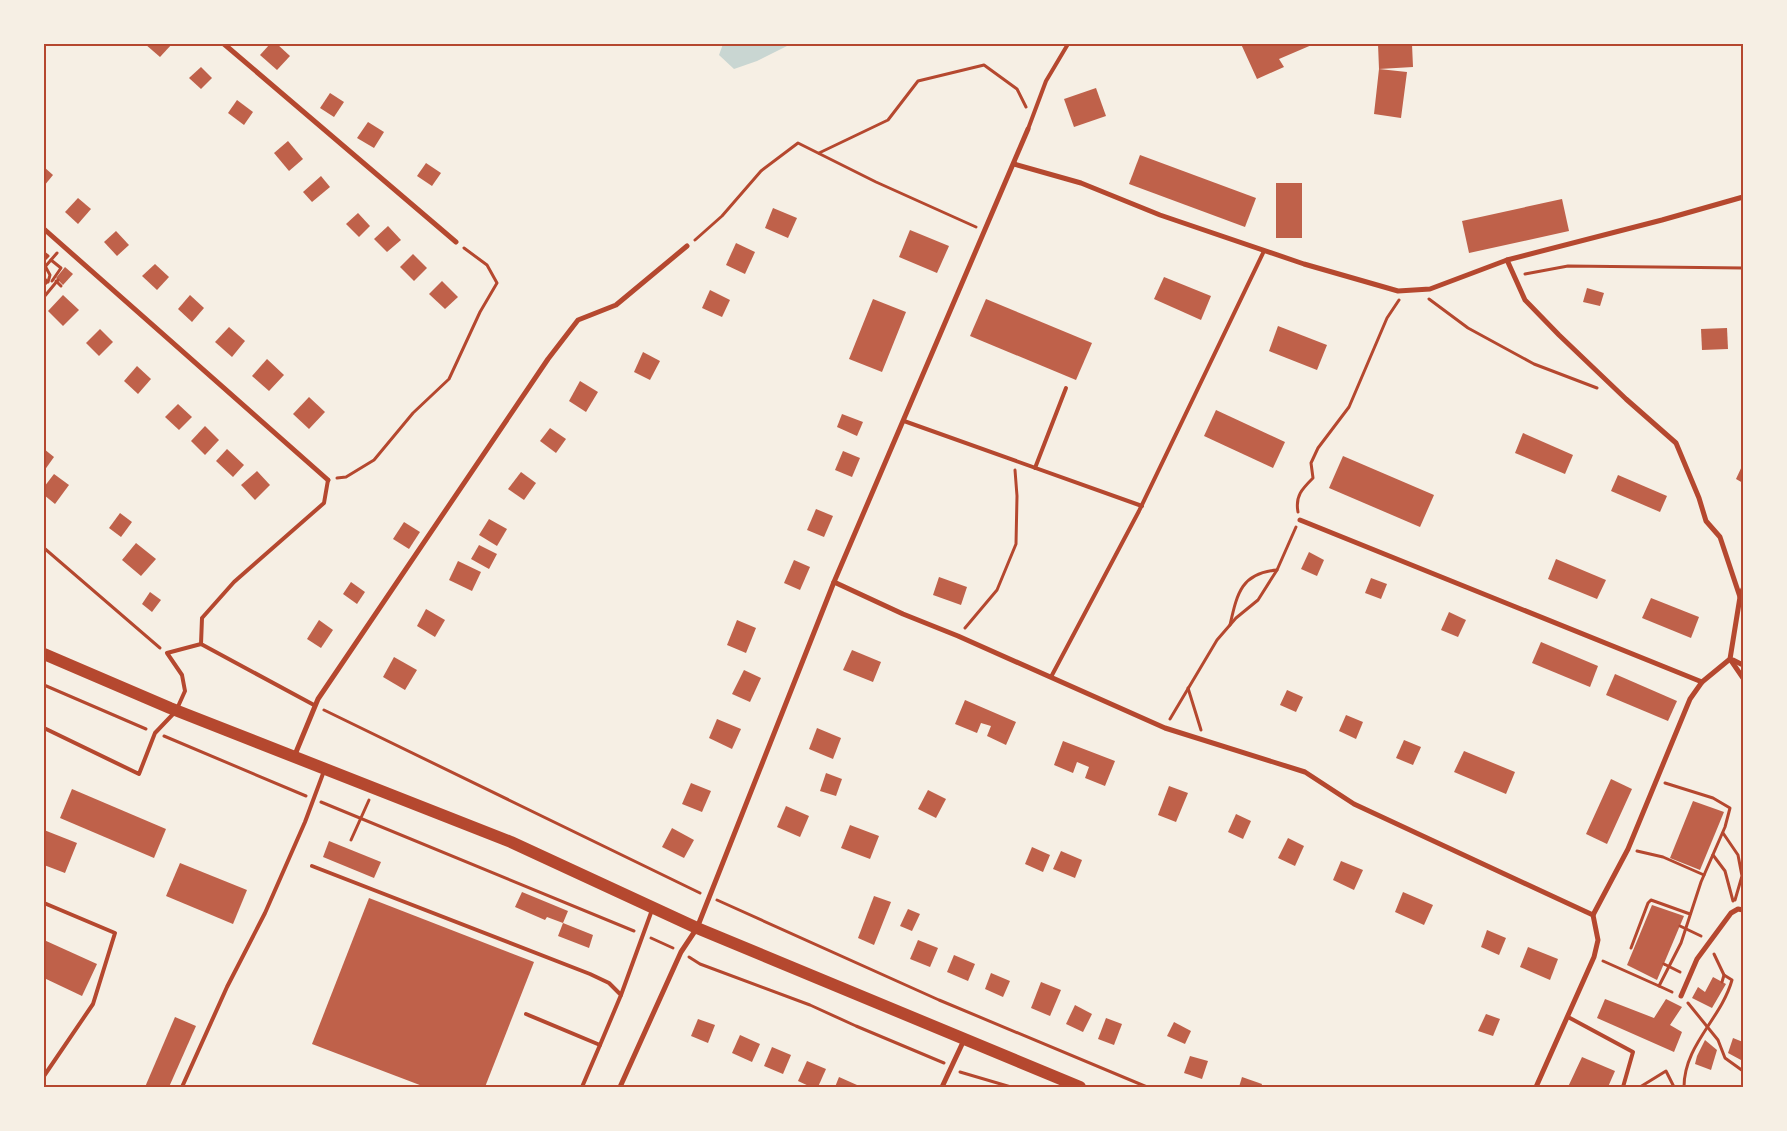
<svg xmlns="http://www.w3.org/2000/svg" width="1787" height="1131" font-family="Helvetica,sans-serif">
<rect width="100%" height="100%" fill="#f6efe4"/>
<!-- water -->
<polygon fill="#c9d6d2" points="723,44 791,44 757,61 734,69 719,55"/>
<!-- building -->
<g fill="#bf614a">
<polygon points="145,44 172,44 160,57"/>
<polygon points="270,44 277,44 290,56 277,70 260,55"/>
<polygon points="1241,44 1314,44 1279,59 1284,67 1257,79"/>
<polygon points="1378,44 1412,44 1413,67 1379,69 1407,72 1401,118 1374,114 1379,69"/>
<polygon points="201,67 212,78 201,89 189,78"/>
<polygon points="1096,88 1106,116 1074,127 1064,99"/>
<polygon points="330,93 344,102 334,117 320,108"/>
<polygon points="237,100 253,112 244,125 228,113"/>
<polygon points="368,122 384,132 374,148 357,138"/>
<polygon points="288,141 303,159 289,171 274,153"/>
<polygon points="1140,155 1256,198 1245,227 1129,184"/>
<polygon points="426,163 441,173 432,186 417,176"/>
<polygon points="44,167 53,175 44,186"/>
<polygon points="321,176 330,187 312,202 303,192"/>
<rect x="1276" y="183" width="26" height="55"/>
<polygon points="78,198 91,209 78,224 65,212"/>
<polygon points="1562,199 1569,231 1469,253 1462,221"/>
<polygon points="773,208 797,218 788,238 765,228"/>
<polygon points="358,213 370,226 359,237 346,224"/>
<polygon points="388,226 401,240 387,252 374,239"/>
<polygon points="910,230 949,246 937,273 899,257"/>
<polygon points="116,231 129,245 117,256 104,242"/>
<polygon points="736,243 755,252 745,274 726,265"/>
<polygon points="413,254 427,268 414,281 400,267"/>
<polygon points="155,264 169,277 157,290 142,276"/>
<polygon points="65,267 73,274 63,285 56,278"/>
<polygon points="1164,277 1211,296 1201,320 1154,299"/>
<polygon points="442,281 458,297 445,309 429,294"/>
<polygon points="1587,288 1604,293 1600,306 1583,302"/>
<polygon points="710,290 730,300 722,317 702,308"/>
<polygon points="63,295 79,310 63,326 48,311"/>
<polygon points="190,295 204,308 192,322 178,309"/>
<polygon points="873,299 906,312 882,372 849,359"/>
<polygon points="986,299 1092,343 1076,380 970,336"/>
<polygon points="1278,326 1327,345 1317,370 1269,351"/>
<polygon points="229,327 245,341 232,357 215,342"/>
<polygon points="1727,328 1728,349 1702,350 1701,329"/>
<polygon points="100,329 113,342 99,356 86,343"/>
<polygon points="643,352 660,361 650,380 634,372"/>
<polygon points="267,359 284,375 269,391 252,376"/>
<polygon points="137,366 151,379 138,394 124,381"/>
<polygon points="580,381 598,392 586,412 569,401"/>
<polygon points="309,397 325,412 309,429 293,414"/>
<polygon points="178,404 192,417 179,430 165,417"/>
<polygon points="1216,410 1285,442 1273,468 1204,436"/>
<polygon points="842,414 863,422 857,436 837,427"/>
<polygon points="205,426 219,440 205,455 191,441"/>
<polygon points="550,428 566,439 556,453 540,441"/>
<polygon points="1523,433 1573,455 1565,474 1515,453"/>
<polygon points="44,449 54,457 44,471"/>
<polygon points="227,449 244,465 233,477 216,461"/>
<polygon points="843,451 860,458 852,477 835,470"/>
<polygon points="1343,456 1434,495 1420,527 1329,488"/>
<polygon points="1743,464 1743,483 1736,479"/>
<polygon points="257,471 270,485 255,500 241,485"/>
<polygon points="521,472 536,483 524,500 508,489"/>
<polygon points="54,474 69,485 55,504 44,495 44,487"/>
<polygon points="1618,475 1667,496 1660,512 1611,491"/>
<polygon points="816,509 833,516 824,537 807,530"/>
<polygon points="120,513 132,522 121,537 109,528"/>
<polygon points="489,519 507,529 497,546 479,535"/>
<polygon points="404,522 420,532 409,549 393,539"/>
<polygon points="136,543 156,559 141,576 122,560"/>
<polygon points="479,545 497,554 489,569 471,559"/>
<polygon points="1309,552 1324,560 1317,576 1301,569"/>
<polygon points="1556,559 1606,580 1597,599 1548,579"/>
<polygon points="794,560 810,567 800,590 784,583"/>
<polygon points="458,561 481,572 472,591 449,580"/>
<polygon points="939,577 967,587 961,605 933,595"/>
<polygon points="1371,578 1387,584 1381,599 1365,593"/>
<polygon points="351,582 365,592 357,604 343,594"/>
<polygon points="150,592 161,600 152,612 142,604"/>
<polygon points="1651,598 1699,617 1691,638 1642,618"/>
<polygon points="426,609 445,620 435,637 417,626"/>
<polygon points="1449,612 1466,620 1458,637 1441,630"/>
<polygon points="319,620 333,630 321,648 307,639"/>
<polygon points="737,620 756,628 746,653 727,645"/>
<polygon points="1541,642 1598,666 1590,687 1532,663"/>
<polygon points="852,650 881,662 873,682 843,670"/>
<polygon points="394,657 417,670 405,690 383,677"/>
<polygon points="744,670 761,678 750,702 732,694"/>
<polygon points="1615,674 1677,701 1668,721 1606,695"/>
<polygon points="1287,690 1303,697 1296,712 1280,705"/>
<polygon points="965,700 1016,722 1006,745 987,736 991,726 981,723 977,733 955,724"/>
<polygon points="1346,715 1363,722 1356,739 1339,731"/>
<polygon points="717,719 741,729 732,749 709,738"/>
<polygon points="817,728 841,738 833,759 809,749"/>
<polygon points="1404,740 1421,747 1413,765 1396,758"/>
<polygon points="1063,741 1115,761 1105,786 1085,778 1089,767 1077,762 1073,773 1054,765"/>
<polygon points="1464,751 1515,772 1506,794 1454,772"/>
<polygon points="826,773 842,779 836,796 820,791"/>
<polygon points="1611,779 1632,789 1607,844 1586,834"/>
<polygon points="691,783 711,791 702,812 682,804"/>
<polygon points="1169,786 1188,793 1176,822 1158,815"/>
<polygon points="72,789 166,829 154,858 60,818"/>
<polygon points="928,790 946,799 936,818 918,809"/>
<polygon points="1693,801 1724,812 1700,870 1670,858"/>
<polygon points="786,806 809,816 800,837 777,827"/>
<polygon points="1236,814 1251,821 1243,839 1228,832"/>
<polygon points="850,825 879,836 870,859 841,848"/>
<polygon points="672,828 694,840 684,858 662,847"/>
<polygon points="44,830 77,843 65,873 44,865"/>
<polygon points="1288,838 1304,846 1295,866 1278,858"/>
<polygon points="329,841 381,862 374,878 323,857"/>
<polygon points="1032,847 1050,855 1043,872 1025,864"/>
<polygon points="1061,851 1082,860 1075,878 1053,869"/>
<polygon points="1341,861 1363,870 1354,890 1333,880"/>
<polygon points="180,863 247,890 233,924 166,896"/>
<polygon points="522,892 568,911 563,923 593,935 589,948 558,936 563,923 547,917 545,920 515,907"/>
<polygon points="1403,892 1433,905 1424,925 1395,912"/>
<polygon points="874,896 891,902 874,945 858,938"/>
<polygon points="369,898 534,962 485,1087 425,1087 312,1044"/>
<polygon points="1652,905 1684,916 1657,980 1627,965"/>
<polygon points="908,909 920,914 912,931 900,926"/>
<polygon points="1487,930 1506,938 1499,955 1481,947"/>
<polygon points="44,940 97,964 82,996 44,978"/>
<polygon points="918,940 938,948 930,967 910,959"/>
<polygon points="1528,947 1558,959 1550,980 1520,967"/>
<polygon points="954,955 975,964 968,981 947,972"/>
<polygon points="991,973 1010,981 1003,997 985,989"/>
<polygon points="1713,977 1726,984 1712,1008 1692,998 1698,987 1705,992"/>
<polygon points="1041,982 1061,990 1050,1016 1031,1008"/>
<polygon points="1605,999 1654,1018 1666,999 1682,1007 1670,1025 1682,1032 1674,1052 1597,1018"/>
<polygon points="1075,1005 1092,1014 1083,1032 1066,1024"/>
<polygon points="1486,1014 1500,1019 1493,1036 1478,1031"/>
<polygon points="175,1017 196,1026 169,1087 145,1087"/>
<polygon points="1106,1018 1122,1024 1114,1045 1098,1039"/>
<polygon points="698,1019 715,1025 708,1043 691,1036"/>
<polygon points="1174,1022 1191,1031 1185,1044 1167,1036"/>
<polygon points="740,1035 760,1044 752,1062 732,1053"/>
<polygon points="1733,1038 1743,1042 1743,1065 1741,1064 1741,1060 1728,1053"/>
<polygon points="1705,1040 1717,1050 1711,1070 1695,1064 1697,1056"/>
<polygon points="772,1047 791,1055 783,1074 764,1066"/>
<polygon points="1190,1056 1208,1061 1202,1079 1184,1073"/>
<polygon points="1582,1057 1615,1071 1608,1087 1568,1087"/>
<polygon points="807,1061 826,1069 818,1087 811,1087 798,1081"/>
<polygon points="839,1077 857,1085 856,1087 835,1087"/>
<polygon points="1242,1077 1262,1084 1261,1087 1239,1087"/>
</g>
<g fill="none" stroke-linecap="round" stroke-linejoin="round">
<!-- path -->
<g stroke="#b5482f" stroke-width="3">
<polyline points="819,153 888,120 918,81 984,65 1017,89 1026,107"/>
<polyline points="695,240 722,216 761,171 798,143 876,182 976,227"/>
<polyline points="44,253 48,256 44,260"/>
<polyline points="51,260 61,268 52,281"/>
<polyline points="44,264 50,275 48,282"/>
<polyline points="44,268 57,253"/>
<polyline points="1525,274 1568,266 1743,268"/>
<polyline points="44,278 47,282 44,285"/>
<polyline points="56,281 61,286"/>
<polyline points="44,297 58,280"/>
<polyline points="1429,299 1468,328 1534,364 1597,388"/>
<polyline points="337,478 346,477 374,460 413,413 449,379 480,312 497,283 487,265 464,248"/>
<path d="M1298,512C1295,496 1302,489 1313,478L1311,463L1318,448L1349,407L1387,318L1399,300"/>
<polyline points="44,548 160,648"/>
<path d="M1230,625C1237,594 1241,573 1277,570"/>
<polyline points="965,628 997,590 1016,544 1017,496 1015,470"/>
<polyline points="44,685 146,729"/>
<polyline points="1188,688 1201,730"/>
<polyline points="324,710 700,893"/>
<polyline points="1170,719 1217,640 1236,618 1258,600 1277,570 1296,527"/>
<polyline points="164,736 306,796"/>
<polyline points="321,802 634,931"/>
<polyline points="1723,833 1738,855 1742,876 1735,900"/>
<polyline points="351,840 369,800"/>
<polyline points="1637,851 1663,857 1704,875"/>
<polyline points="1713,855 1725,871 1733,901"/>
<polyline points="717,900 939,1000 1147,1087"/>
<polyline points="1680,926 1701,936"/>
<polyline points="651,938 673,948"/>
<polyline points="1631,948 1648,903 1651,900 1690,914"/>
<polyline points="1714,954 1724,975 1722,982"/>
<polyline points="689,957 700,964 810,1005 856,1026 944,1063"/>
<polyline points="1603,961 1659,986 1681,943 1701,882 1725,827 1730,808 1713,798 1665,783"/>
<polyline points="1664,964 1680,972"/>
<polyline points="1659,986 1672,992"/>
<polyline points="1688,1003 1718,1040 1725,1058 1743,1071"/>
<polyline points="960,1072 1011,1087"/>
<polyline points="1640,1087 1666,1071 1674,1087"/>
<path d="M1684,1087C1684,1045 1721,1019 1732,980L1724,975"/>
</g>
<!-- service -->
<g stroke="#b5482f" stroke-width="4">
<polyline points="1028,129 1046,81 1068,44"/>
<polyline points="904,421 1142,506"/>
<polyline points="1035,468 1066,388"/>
<polyline points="201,644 314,705"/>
<polyline points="1051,677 1139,511 1264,251"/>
<polyline points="44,728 139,774 155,733 176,711 185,691 182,675 167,653 201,644 202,618 234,582 324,503 328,480"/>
<polyline points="312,866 590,974 609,983 621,995 600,1045"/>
<polyline points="44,903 115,933 93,1004 44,1076"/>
<polyline points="621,995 652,910"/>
<polyline points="526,1014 600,1045 582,1087"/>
<polyline points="1568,1017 1633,1052 1623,1087"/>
<polyline points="182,1087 227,987 265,913 305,822 324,771"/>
</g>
<!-- minor -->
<g stroke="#b5482f" stroke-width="5">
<polyline points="224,44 456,242"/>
<polyline points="1014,164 1081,183 1160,215 1304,264 1398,291 1430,289 1507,260 1662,220 1743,197"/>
<polyline points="44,229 328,480"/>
<polyline points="1507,260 1525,300 1559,335 1626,399 1676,443 1699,498 1706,521 1720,537 1740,597"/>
<polyline points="1300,520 1702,682"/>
<polyline points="834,582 903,614 958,636 1165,728 1305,772 1354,804 1593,915 1598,940 1594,957 1536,1087"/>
<polyline points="1730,659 1743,678"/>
<polyline points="1733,660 1743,665"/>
<polyline points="294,757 318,699 548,359 578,320 616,305 687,246"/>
<polyline points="1593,915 1628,849 1690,699 1702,682 1730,659 1740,597 1743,589"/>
<polyline points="1681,996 1697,959 1731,913 1738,909 1743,910"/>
<polyline points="620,1087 681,952 697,928 834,582 1028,129"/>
<polyline points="942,1087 964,1040"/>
</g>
<!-- primary -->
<polyline stroke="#b5482f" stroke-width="12" points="44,654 170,708 511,842 697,928 1080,1087"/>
</g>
<!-- border -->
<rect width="1787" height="1131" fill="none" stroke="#f6efe4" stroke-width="90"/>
<rect x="45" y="45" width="1697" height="1041" fill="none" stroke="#b5482f" stroke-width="2"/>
</svg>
